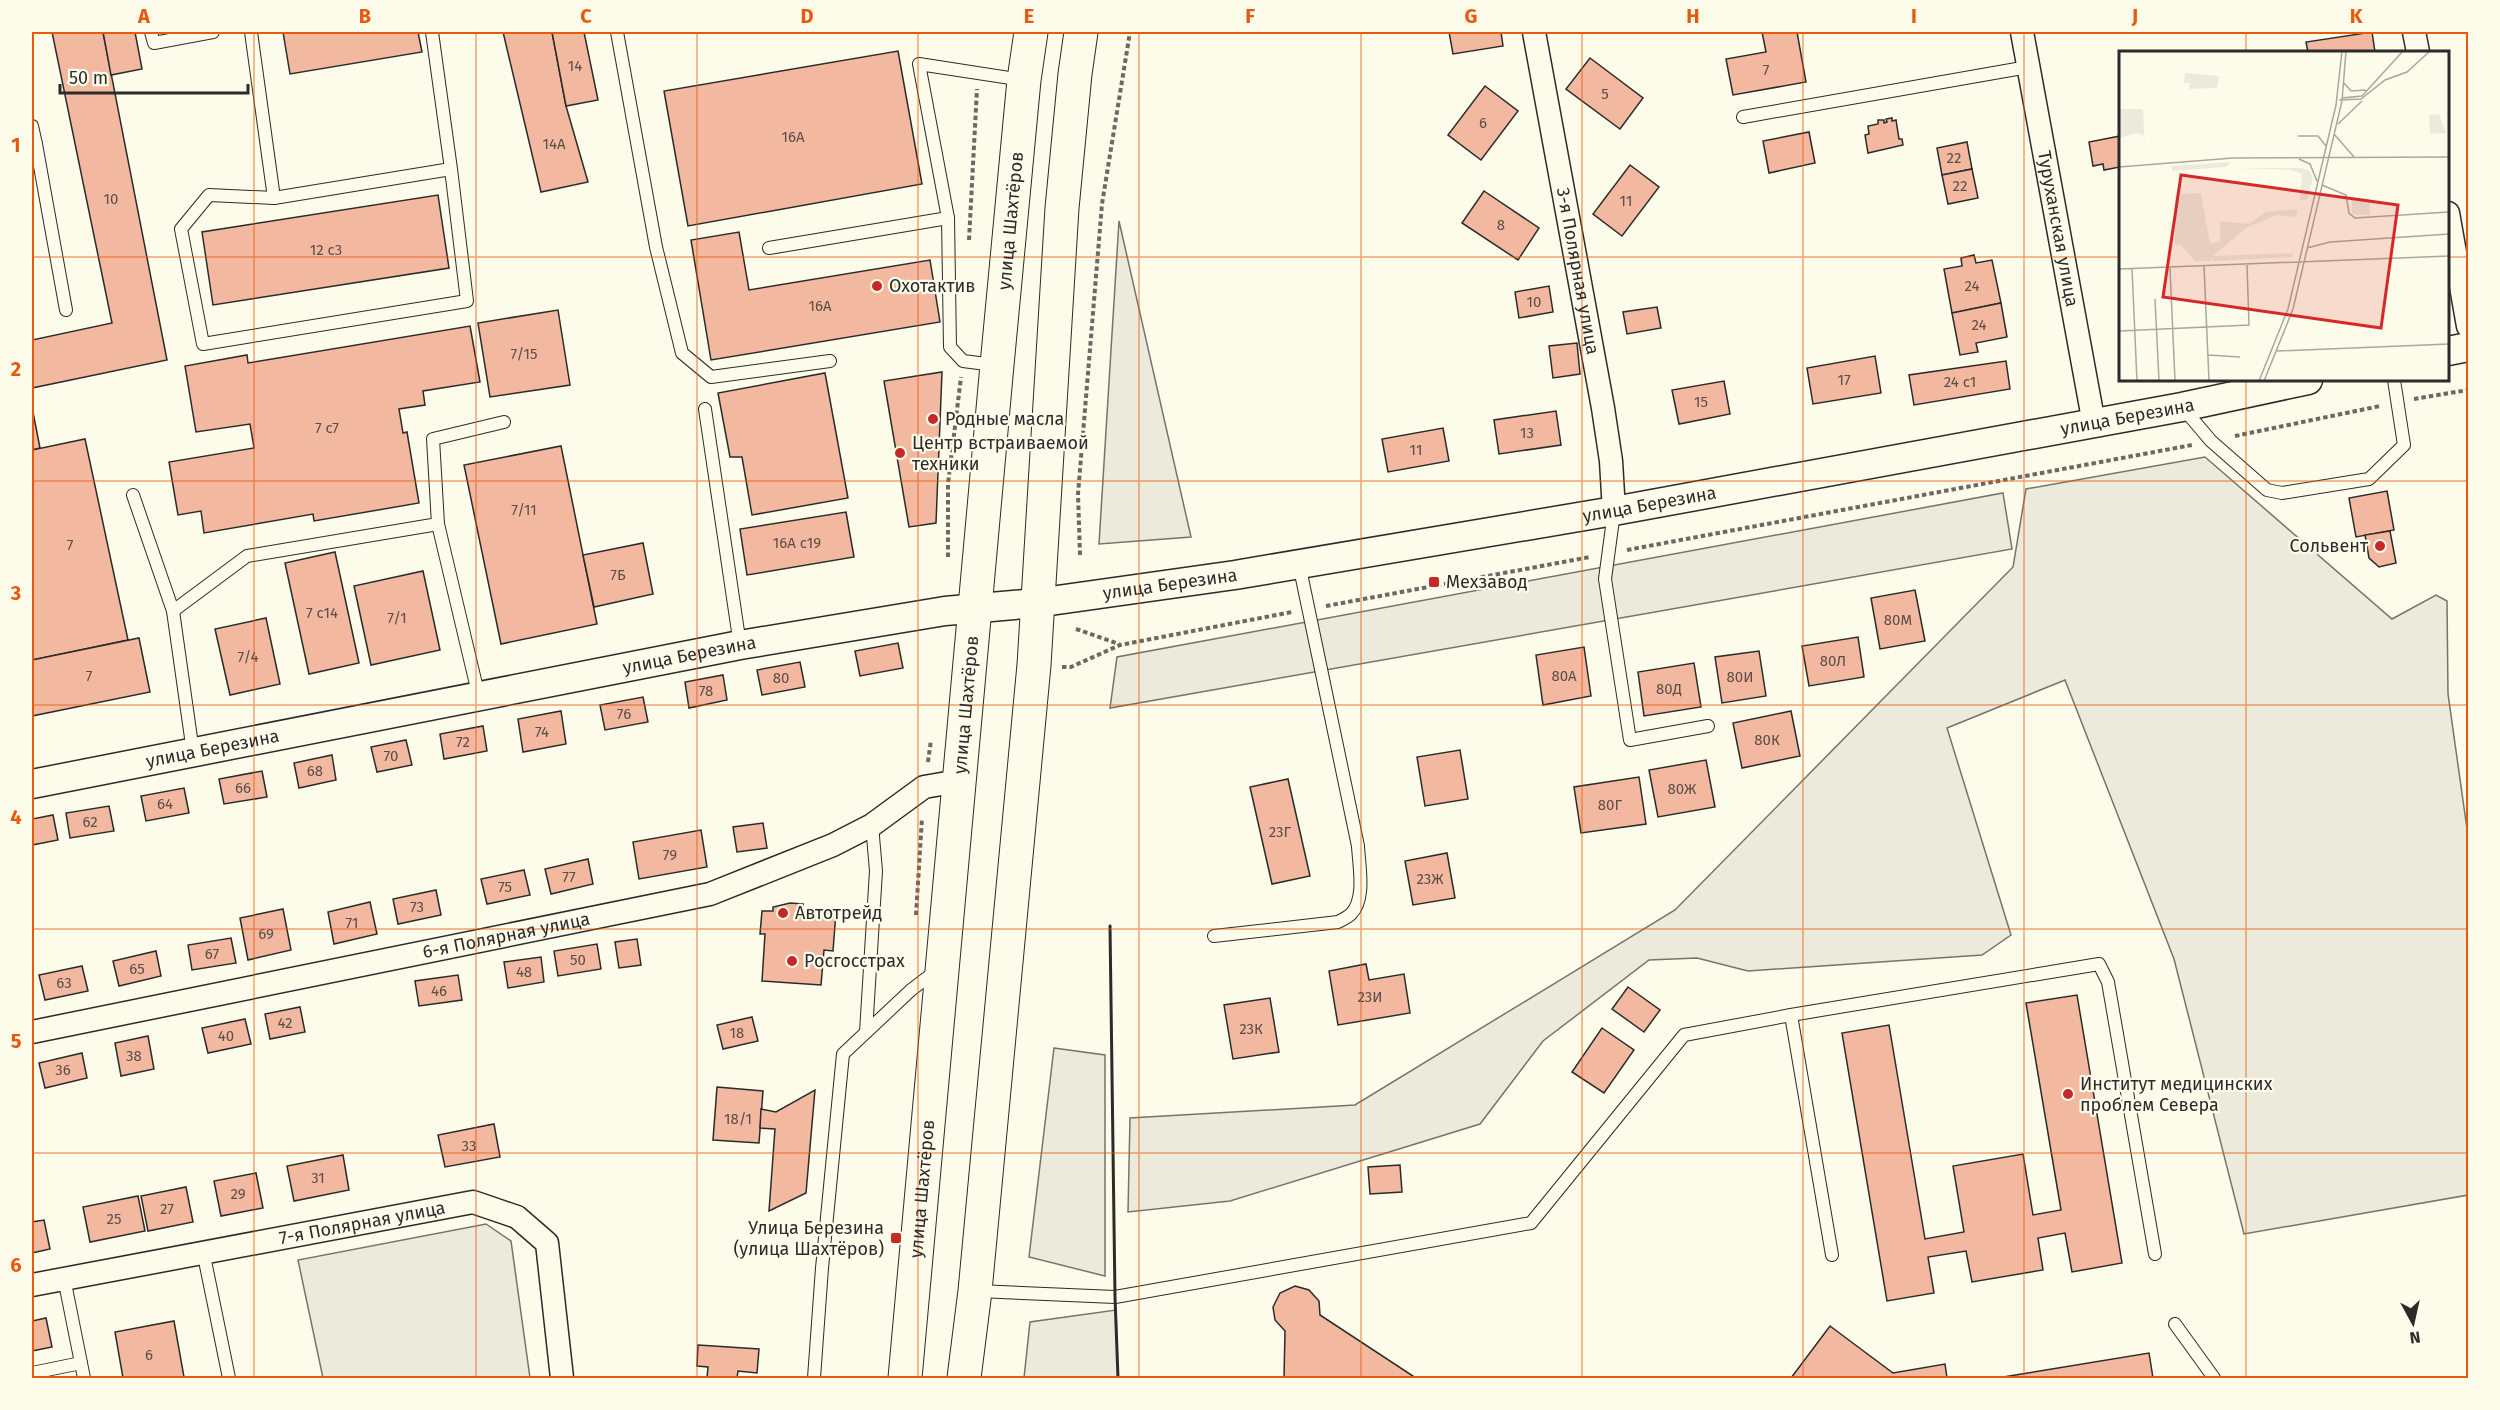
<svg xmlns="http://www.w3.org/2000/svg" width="2500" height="1410" font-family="'Fira Sans',sans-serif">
<rect width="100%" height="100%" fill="#fdfbea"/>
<!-- green -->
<g fill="#ecebdb" stroke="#74746e" stroke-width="1.5">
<polygon points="1119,221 1191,537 1099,544"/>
<polygon points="2205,457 2392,619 2436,595 2447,601 2448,694 2468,836 2468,1195 2244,1234 2174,959 2065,680 1947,728 2011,935 1982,955 1748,971 1697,958 1649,960 1543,1041 1480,1124 1230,1201 1128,1212 1130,1118 1355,1105 1675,910 2013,567 2026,489"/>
<polygon points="2003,493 2012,549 1110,708 1117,657"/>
<polygon points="1054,1048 1105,1055 1105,1276 1029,1257"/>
<polygon points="486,1224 511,1241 530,1378 323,1378 298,1260"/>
<polygon points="1116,1310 1118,1378 1024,1378 1030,1322"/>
</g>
<!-- building -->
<g fill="#f2b8a0" stroke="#2b2b2b" stroke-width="1.5">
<polygon points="52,32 103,32 167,360 32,388 32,340 112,323"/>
<polygon points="103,32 135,32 142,69 111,75"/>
<polygon points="283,32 418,32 422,52 290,74"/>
<polygon points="503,32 552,32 566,106 588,182 541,192"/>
<polygon points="552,32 584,32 598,100 566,106"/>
<polygon points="1449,32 1501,32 1503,46 1453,54"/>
<polygon points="1762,32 1797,32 1806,82 1733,95 1726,59 1766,52"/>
<polygon points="2372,32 2375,52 2308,52 2306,42"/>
<polygon points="898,51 922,184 688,226 664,91"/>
<polygon points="1590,58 1643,98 1620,129 1566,89"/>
<polygon points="1485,86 1518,111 1481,160 1448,135"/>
<polygon points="1892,118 1892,121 1896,120 1899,139 1902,139 1903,145 1868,153 1865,135 1869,134 1868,126 1878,124 1878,120 1884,120 1884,123 1887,122 1886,119"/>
<polygon points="1809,132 1815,163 1769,173 1763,141"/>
<polygon points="2120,136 2120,167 2104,170 2103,164 2093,166 2089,142"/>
<polygon points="1967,142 1972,169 1942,175 1937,148"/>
<polygon points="1630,165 1659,187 1622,236 1593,214"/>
<polygon points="1972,169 1978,198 1948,204 1942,175"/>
<polygon points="1484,191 1539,228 1518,260 1462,223"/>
<polygon points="438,195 449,268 213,305 202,232"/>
<polygon points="739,232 749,290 930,260 940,322 711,360 691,240"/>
<polygon points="1974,255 1976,263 1992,260 2001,303 1952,313 1944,269 1962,266 1961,258"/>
<polygon points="1549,286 1553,312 1519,318 1515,292"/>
<polygon points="2001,303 2007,337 1976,343 1978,352 1960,355 1952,313"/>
<polygon points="1657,307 1661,328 1627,334 1623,312"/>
<polygon points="558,310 570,385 490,397 478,323"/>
<polygon points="470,326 480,382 423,391 425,405 399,409 403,433 407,432 419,503 314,521 313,514 204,533 201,511 178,515 169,462 254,448 250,424 196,432 185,366 247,355 248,363"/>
<polygon points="1577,343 1580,374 1553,378 1549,346"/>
<polygon points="1875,356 1881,393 1813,404 1807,368"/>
<polygon points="2006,361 2010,389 1914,405 1909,375"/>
<polygon points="942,372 936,523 909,527 884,381"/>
<polygon points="825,373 848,498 752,515 742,457 730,457 718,393"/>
<polygon points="1724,381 1730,414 1679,424 1672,390"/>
<polygon points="32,407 40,448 32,450"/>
<polygon points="1556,411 1561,445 1499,454 1494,420"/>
<polygon points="1443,428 1449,461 1388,472 1382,439"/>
<polygon points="85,439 128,640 32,660 32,450"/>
<polygon points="561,446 597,624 501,644 464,465"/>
<polygon points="2387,491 2394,530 2356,537 2349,498"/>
<polygon points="846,512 854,557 747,575 740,529"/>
<polygon points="2390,531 2396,563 2379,567 2369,558 2365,535"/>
<polygon points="643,543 653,594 594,607 583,555"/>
<polygon points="335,552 359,663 309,674 285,563"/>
<polygon points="423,571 440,650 371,665 354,586"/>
<polygon points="1915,590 1925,641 1880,649 1871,598"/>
<polygon points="266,618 280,684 230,695 215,629"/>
<polygon points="1858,637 1864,677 1809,686 1802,646"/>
<polygon points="139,638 150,692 32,716 32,660"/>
<polygon points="898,643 903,668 860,676 855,651"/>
<polygon points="1584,647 1591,696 1543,705 1536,655"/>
<polygon points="1759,651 1766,696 1722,703 1715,657"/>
<polygon points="800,662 805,687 762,695 757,670"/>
<polygon points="1694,663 1701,707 1644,716 1638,672"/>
<polygon points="723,675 727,700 689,708 685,682"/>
<polygon points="643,697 648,722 605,730 600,705"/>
<polygon points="561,711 566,744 523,752 518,719"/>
<polygon points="1791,711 1800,756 1742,768 1733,723"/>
<polygon points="483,726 487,751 444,759 440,734"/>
<polygon points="406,740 412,765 377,772 371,747"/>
<polygon points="1460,750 1468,799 1425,806 1417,757"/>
<polygon points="332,755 336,780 299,788 294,763"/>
<polygon points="1706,760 1715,807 1658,817 1649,770"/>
<polygon points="262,771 267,797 224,804 219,779"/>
<polygon points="1639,777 1646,824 1581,833 1574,787"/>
<polygon points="1288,779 1310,876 1272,884 1250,787"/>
<polygon points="184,788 189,813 146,821 141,796"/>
<polygon points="109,806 114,831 70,838 66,813"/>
<polygon points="53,815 58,840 32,845 32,819"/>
<polygon points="763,823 767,848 737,852 733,827"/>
<polygon points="701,830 707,867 639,879 633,842"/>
<polygon points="1447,853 1455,898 1413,905 1405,861"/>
<polygon points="588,859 593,884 551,894 545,869"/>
<polygon points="524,870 530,895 487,904 481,879"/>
<polygon points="436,890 441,915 398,924 393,899"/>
<polygon points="370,902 377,934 334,944 328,912"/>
<polygon points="790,903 803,904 803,913 836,912 833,951 824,950 821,985 762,981 765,934 760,934 762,911 773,911 773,907"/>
<polygon points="283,909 291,950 248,960 240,918"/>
<polygon points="231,938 236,963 192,970 188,945"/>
<polygon points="637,939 641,965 619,968 615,942"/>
<polygon points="597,944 601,969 558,976 554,951"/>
<polygon points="156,951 161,976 119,986 113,961"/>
<polygon points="541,957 544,982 508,988 504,962"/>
<polygon points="1366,964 1369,980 1404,974 1410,1013 1338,1025 1329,971"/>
<polygon points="82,966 88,991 45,1000 39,975"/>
<polygon points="458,975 462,1000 419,1006 415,981"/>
<polygon points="1628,987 1660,1010 1644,1032 1612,1009"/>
<polygon points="2077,995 2122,1263 2072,1272 2065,1233 2038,1238 2043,1270 1972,1282 1966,1251 1928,1257 1934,1293 1887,1301 1842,1033 1889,1025 1925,1239 1964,1232 1953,1166 2023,1154 2033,1215 2061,1210 2026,1003"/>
<polygon points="1270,998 1279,1052 1233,1059 1224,1005"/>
<polygon points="300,1007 305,1032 270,1039 265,1014"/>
<polygon points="752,1017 758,1041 723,1049 717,1025"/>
<polygon points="245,1019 251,1044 208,1053 202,1028"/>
<polygon points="1602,1028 1634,1050 1604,1093 1572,1072"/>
<polygon points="148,1036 154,1069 121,1076 115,1043"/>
<polygon points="82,1053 87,1078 45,1088 39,1063"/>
<polygon points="717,1087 763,1091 759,1143 713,1140"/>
<polygon points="815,1090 806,1193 769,1211 775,1129 760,1128 761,1109 776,1112"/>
<polygon points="494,1124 500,1157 445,1167 438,1135"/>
<polygon points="343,1155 349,1190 294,1201 287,1166"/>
<polygon points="1400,1165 1402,1192 1370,1194 1368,1167"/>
<polygon points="256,1173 263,1208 221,1216 214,1181"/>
<polygon points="186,1187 193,1222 148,1231 141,1196"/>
<polygon points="138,1196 145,1231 90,1242 83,1207"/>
<polygon points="44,1220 50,1249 32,1253 32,1222"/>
<polygon points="1295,1286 1309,1290 1319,1301 1320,1315 1416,1378 1284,1378 1285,1331 1275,1320 1273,1307 1280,1293"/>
<polygon points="46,1318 52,1347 32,1351 32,1321"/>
<polygon points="174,1321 184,1377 123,1378 115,1332"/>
<polygon points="1830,1326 1893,1373 1945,1364 1947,1378 1791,1378"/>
<polygon points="698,1345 759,1349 757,1373 738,1371 737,1378 707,1378 708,1367 697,1366"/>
<polygon points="2149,1353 2153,1378 1997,1378"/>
</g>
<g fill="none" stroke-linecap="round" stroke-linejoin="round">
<defs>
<g id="service">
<polyline points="151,32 154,43 213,32"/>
<polyline points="251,32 274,198"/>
<polyline points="432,32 451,169 274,198 209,195 181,229 203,344 467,301 451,169"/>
<polyline points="617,32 656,247 682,353 711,377 830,361"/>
<polyline points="1743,117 2028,67"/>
<polyline points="32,126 36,144"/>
<polyline points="32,145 36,144 66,310"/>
<polyline points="769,248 948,218"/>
<polyline points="994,365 963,361 950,347 948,218 919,64 1023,80"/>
<polyline points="2183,408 2211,441 2267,490 2282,493 2369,479 2404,445 2394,380"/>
<polyline points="705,409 740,645"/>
<polyline points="133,495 173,611 193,752"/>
<polyline points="1614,512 1605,579 1630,740 1708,726"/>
<polyline points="438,524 479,697"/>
<polyline points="173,611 247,556 438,524 433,439 504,422"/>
<path d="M1214,936L1338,922C1342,920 1348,917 1351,914C1366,899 1359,866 1358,846L1299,564"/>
<polyline points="1791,1015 1832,1255"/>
<polyline points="866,1032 876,871 872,825"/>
<polyline points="203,1251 229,1378"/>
<polyline points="64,1278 84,1378"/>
<polyline points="978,1291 1115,1297 1531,1223 1684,1035 1791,1015 2099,964 2108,982 2155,1254"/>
<polyline points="2175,1324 2214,1378"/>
<polyline points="32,1373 81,1363"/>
<polyline points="814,1378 822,1268 843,1054 911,990 936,971"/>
</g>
<g id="minor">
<path id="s1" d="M1534,32L1603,408L1611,461L1614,511"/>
<path id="s2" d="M2022,32L2094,424"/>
<polyline points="2414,32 2418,52"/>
<polyline points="2448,213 2468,326"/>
<path id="s3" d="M32,1032L710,894L833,845L872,825L924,787L959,781"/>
<path id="s4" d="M32,1285L473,1202L517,1217L547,1243L562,1378"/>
</g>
<g id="tertiary">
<polyline points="2448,351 2468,347"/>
<path id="s5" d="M32,784L740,645L945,611L1036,603L1235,575L1614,511L2182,407L2308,380"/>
</g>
<g id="primary">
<path id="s6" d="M905,1378L997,365L1024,80L1031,32"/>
<polyline points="964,1378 975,1291 1034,665 1062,208 1075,74 1081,32"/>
</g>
</defs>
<!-- service casing -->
<use href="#service" stroke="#2b2b2b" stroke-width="14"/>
<!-- minor casing -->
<use href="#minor" stroke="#2b2b2b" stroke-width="25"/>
<!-- tertiary casing -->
<use href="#tertiary" stroke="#2b2b2b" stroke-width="31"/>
<!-- primary casing -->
<use href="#primary" stroke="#2b2b2b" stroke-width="35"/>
<!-- path -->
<g stroke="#6a6964" stroke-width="4" stroke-dasharray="4.5 3" stroke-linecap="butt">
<polyline points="969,240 977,89"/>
<polyline points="2414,399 2468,390"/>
<polyline points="2235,436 2380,406"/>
<polyline points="1627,550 2192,445"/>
<polyline points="1080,555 1078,494 1102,204 1130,32"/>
<polyline points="948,557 948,484 961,377"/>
<polyline points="1326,606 1590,557"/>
<polyline points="1076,629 1119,644"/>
<polyline points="1062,667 1071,667 1120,645 1292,612"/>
<polyline points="928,762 931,740"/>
<polyline points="916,915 922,818"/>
</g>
<!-- service -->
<use href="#service" stroke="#fdfbea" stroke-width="12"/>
<!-- minor -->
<use href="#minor" stroke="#fdfbea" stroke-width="22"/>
<!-- tertiary -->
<use href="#tertiary" stroke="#fdfbea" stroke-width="28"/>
<!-- primary -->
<use href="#primary" stroke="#fdfbea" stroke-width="33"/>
<!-- wall -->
<polyline stroke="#2b2b2b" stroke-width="3" points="1110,926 1115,1297 1118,1378"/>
</g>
<!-- grid -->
<path fill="none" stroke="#e8590c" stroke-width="1.5" stroke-opacity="0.55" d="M254,32V1378M476,32V1378M697,32V1378M918,32V1378M1139,32V1378M1361,32V1378M1582,32V1378M1803,32V1378M2024,32V1378M2246,32V52M32,257H2120M2448,257H2468M2246,380V1378M32,481H2468M32,705H2468M32,929H2468M32,1153H2468"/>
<!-- markers -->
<g fill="#c62828" stroke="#fdfbea" stroke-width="2">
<circle cx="877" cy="286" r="6"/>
<circle cx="933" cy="419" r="6"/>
<circle cx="900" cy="453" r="6"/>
<circle cx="2380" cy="546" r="6"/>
<rect x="1428" y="576" width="12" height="12" rx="3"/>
<circle cx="783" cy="913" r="6"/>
<circle cx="792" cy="961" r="6"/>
<circle cx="2068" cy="1094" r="6"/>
<rect x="890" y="1232" width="12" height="12" rx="3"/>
</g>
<g text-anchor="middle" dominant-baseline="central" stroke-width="4.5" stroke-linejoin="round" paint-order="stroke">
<!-- number labels -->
<g font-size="15" fill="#5d4e48">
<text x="575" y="66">14</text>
<text x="1766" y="70">7</text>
<text x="1605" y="94">5</text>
<text x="1483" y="123">6</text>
<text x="793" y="137">16А</text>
<text x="554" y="144">14А</text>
<text x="1954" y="158">22</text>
<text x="1960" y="186">22</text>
<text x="111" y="199">10</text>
<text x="1626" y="201">11</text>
<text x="1501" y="225">8</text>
<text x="326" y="250">12 с3</text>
<text x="1972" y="286">24</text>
<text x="1534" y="302">10</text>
<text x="820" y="306">16А</text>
<text x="1979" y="325">24</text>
<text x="524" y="354">7/15</text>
<text x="1844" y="380">17</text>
<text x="1960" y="382">24 с1</text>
<text x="1701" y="402">15</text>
<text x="327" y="428">7 с7</text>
<text x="1527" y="433">13</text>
<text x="1416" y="450">11</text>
<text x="524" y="510">7/11</text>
<text x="797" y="543">16А с19</text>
<text x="70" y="545">7</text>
<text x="618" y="575">7Б</text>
<text x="322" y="613">7 с14</text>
<text x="397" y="618">7/1</text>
<text x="1898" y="620">80М</text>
<text x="248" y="657">7/4</text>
<text x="1833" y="661">80Л</text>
<text x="89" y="676">7</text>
<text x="1564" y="676">80А</text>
<text x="1740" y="677">80И</text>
<text x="781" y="678">80</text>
<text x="1669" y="689">80Д</text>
<text x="706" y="691">78</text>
<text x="624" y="714">76</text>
<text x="542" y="732">74</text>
<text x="1767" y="740">80К</text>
<text x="463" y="742">72</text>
<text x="391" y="756">70</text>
<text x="315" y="771">68</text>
<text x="243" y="788">66</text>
<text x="1682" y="789">80Ж</text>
<text x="165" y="804">64</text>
<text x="1610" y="805">80Г</text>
<text x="90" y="822">62</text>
<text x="1280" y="832">23Г</text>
<text x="670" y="855">79</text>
<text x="569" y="877">77</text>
<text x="1430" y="879">23Ж</text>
<text x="505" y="887">75</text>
<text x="417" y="907">73</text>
<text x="352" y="923">71</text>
<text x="266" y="934">69</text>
<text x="212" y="954">67</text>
<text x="578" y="960">50</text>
<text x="137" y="969">65</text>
<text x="524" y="972">48</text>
<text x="64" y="983">63</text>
<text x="439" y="991">46</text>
<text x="1370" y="997">23И</text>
<text x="285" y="1023">42</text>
<text x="1251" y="1029">23К</text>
<text x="737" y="1033">18</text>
<text x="226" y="1036">40</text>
<text x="134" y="1056">38</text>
<text x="63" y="1070">36</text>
<text x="738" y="1119">18/1</text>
<text x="469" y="1146">33</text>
<text x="318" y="1178">31</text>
<text x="238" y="1194">29</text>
<text x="167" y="1209">27</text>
<text x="114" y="1219">25</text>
<text x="149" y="1355">6</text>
</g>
<!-- street labels -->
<g font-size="18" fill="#2b2b2b" stroke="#fdfbea">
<text stroke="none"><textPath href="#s6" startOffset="1162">улица Шахтёров</textPath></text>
<text stroke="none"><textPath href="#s2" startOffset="200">Туруханская улица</textPath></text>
<text stroke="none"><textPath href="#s1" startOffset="243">3-я Полярная улица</textPath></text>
<text stroke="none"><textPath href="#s5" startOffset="2128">улица Березина</textPath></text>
<text stroke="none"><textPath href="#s5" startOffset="1642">улица Березина</textPath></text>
<text stroke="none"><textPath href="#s5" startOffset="1156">улица Березина</textPath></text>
<text stroke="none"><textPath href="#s5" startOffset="670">улица Березина</textPath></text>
<text stroke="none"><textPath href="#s6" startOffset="676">улица Шахтёров</textPath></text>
<text stroke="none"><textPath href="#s5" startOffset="184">улица Березина</textPath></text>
<text stroke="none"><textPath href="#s3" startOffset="484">6-я Полярная улица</textPath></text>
<text stroke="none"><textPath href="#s6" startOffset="190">улица Шахтёров</textPath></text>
<text stroke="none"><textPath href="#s4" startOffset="336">7-я Полярная улица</textPath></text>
</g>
<!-- poi labels -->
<g font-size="18" fill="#2b2b2b" stroke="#fdfbea" text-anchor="start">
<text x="889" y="286">Охотактив</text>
<text x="945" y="419">Родные масла</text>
<text x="912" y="443">Центр встраиваемой<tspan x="912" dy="21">техники</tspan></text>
<text x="2368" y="546" text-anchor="end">Сольвент</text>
<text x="1446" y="582">Мехзавод</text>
<text x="795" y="913">Автотрейд</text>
<text x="804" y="961">Росгосстрах</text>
<text x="2080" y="1084">Институт медицинских<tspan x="2080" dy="21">проблем Севера</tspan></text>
<text x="884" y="1228" text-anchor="end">Улица Березина<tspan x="884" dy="21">(улица Шахтёров)</tspan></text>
</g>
</g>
<!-- overview -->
<g transform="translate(2119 51)">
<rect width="330" height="330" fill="#fdfbea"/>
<path d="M66,22L100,25L98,37L70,38L71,32H65ZM0,58H24L26,99L25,85L19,82L0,87ZM320,63L327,82L311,83L310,64ZM112,111L107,116L53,120V115ZM118,117H183L191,120L194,127L188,149H181L183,123L173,119ZM82,142L91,193L101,190V170L130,173L147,161L179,158L177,166L158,164L127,177L94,205L174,202L173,206L94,210L93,206L92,210H76L62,194L56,195V143ZM250,147L251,164L233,163V148Z" fill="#ecebdb"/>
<path fill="none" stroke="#a9a89e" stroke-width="1.5" d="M224,31L232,40L247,39M223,47L243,45L284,0M220,49L242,48L266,29L288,21L311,0M219,73L243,50M215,83L235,106M179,85H199L207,95M180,108L191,113L198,130M0,116L114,107L330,106M203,134L227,144L230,162L236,167L330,161M188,197L211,191L330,183M85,215L90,330M51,217L56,330M0,218L330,205M13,218L18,330M36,248L40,330M0,280L130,274L128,214M158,300L330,293M89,304L121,306M140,330L169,258L217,54L223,0M145,330L174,258L223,50L227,0"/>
<path fill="#d62828" fill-opacity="0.15" stroke="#d62828" stroke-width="3" d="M62,124L279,154L262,277L44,246Z"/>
<rect width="330" height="330" fill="none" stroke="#2b2b2b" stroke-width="3"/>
</g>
<!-- border -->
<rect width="2500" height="1410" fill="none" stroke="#fdfbea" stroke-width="66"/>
<!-- north arrow -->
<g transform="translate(2413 1323) rotate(172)" stroke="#fdfbea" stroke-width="4.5" paint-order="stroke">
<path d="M0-4.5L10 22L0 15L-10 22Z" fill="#2b2b2b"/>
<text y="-9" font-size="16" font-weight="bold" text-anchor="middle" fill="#2b2b2b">N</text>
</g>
<!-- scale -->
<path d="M60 84v9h188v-9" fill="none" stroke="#2b2b2b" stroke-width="3"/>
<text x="69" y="84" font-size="18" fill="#2b2b2b" stroke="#fdfbea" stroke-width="4.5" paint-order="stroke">50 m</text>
<rect x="33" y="33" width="2434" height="1344" fill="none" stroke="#e8590c" stroke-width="2"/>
<g font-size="20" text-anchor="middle" font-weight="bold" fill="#e8590c">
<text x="144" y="23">A</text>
<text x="365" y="23">B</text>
<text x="586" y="23">C</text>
<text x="807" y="23">D</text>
<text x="1029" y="23">E</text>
<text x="1250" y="23">F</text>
<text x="1471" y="23">G</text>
<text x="1693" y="23">H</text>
<text x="1914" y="23">I</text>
<text x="2135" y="23">J</text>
<text x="2356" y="23">K</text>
<text x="16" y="152">1</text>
<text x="16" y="376">2</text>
<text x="16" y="600">3</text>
<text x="16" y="824">4</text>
<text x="16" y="1048">5</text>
<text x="16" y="1272">6</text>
</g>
</svg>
